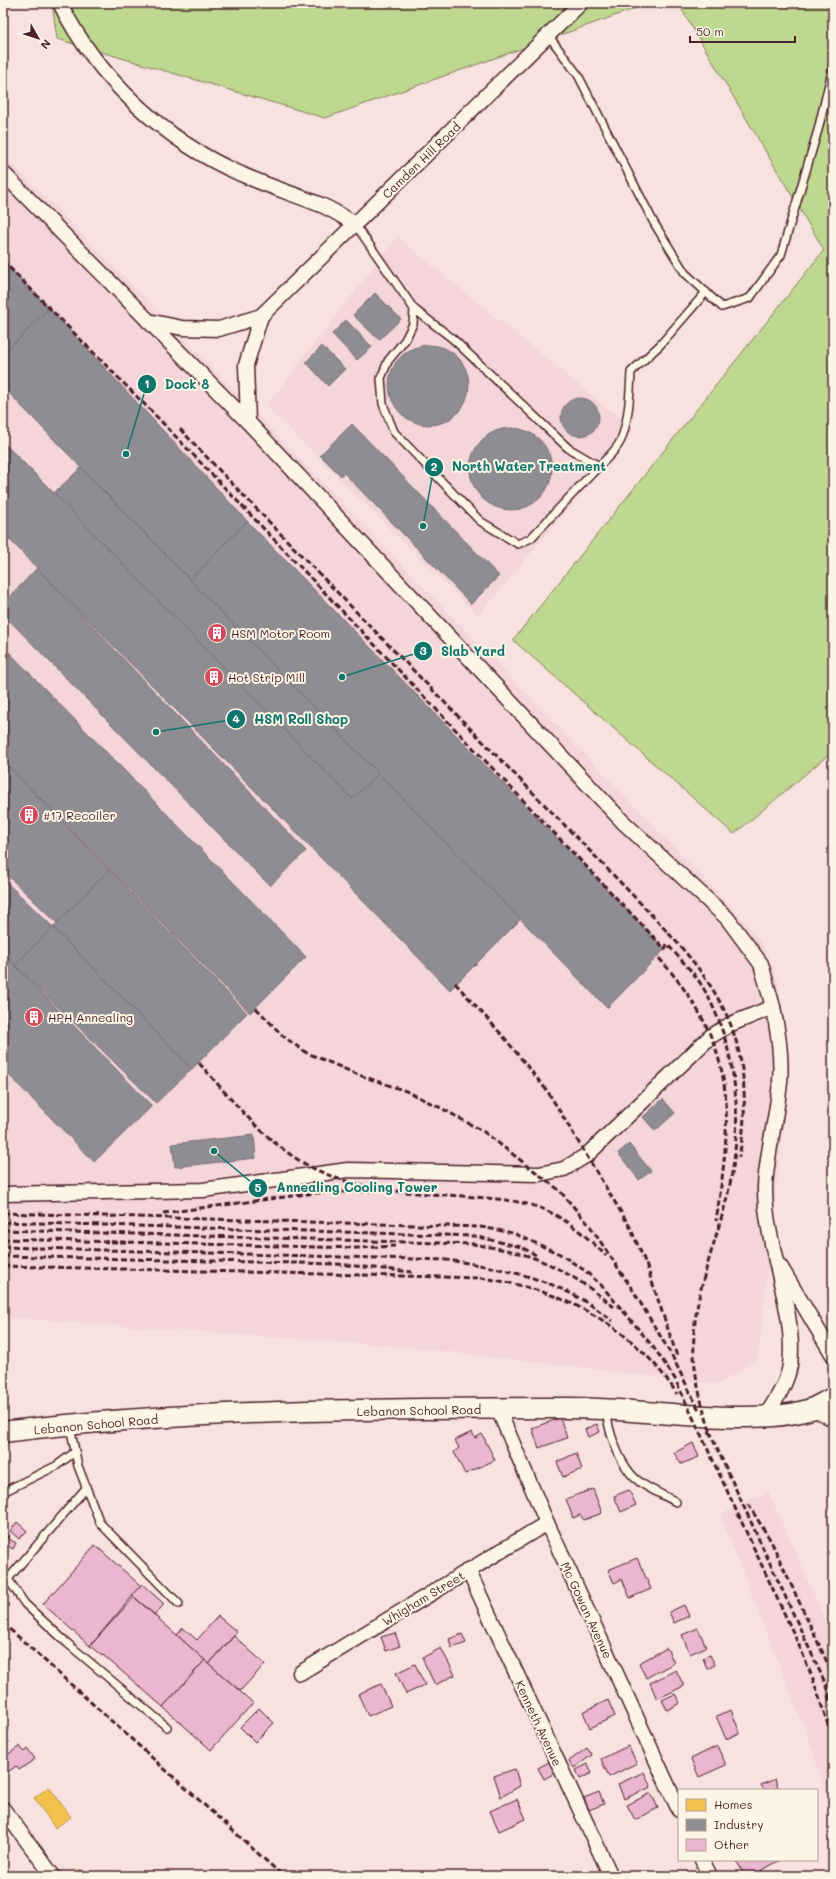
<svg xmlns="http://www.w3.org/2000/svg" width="836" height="1879" font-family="Mali,sans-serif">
<rect width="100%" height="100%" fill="#f7e2df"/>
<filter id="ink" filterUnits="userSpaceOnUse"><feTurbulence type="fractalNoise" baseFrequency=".025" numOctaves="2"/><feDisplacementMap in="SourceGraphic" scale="8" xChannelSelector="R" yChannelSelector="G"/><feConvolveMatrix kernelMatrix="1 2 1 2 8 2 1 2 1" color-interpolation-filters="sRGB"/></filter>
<g filter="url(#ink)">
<!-- built -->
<g fill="#f3d5da">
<polygon points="3,155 148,301 676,849 735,911 762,944 778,981 789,1068 758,1358 720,1384 407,1347 3,1317"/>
<polygon points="397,237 634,430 478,616 266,406"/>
<polygon points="768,1491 833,1637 833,1812 805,1729 720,1515"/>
</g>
<!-- green -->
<g fill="#bfd88f" stroke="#847c5d">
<polygon points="52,3 651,3 325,118 57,39"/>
<polygon points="678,3 833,3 833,751 734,834 513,640 824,250"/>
</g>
<!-- homes -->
<g fill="#f2c14e" stroke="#c09044">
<polygon points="49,1787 71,1817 55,1828 34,1798"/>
<polygon points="81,1869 87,1876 71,1876"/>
</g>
<!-- industry -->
<g fill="#8d8d92" stroke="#796c73">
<polygon points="3,261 49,308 3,355"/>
<polygon points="375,293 401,319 379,340 353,315"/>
<polygon points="49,308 247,521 190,580 3,387 3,355"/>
<polygon points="346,320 372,347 357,360 332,334"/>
<circle cx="429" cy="385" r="40"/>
<polygon points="322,346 345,369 328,386 306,362"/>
<circle cx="580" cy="417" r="19"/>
<polygon points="352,424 499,576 471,604 344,473 341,476 320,455"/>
<circle cx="511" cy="469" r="41"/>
<polygon points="3,442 54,493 81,468 521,919 450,990 3,533"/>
<polygon points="81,468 379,773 352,799 54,493"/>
<polygon points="247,521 665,949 607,1008 190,580"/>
<polygon points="37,568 306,851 270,886 3,614 3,604"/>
<polygon points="3,646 306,957 250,1013 3,760"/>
<polygon points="3,761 109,870 57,923 3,871"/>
<polygon points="109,870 247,1013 192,1069 53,927"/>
<polygon points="4,880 53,927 15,965 3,952"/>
<polygon points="53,927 192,1069 156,1103 15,965"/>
<polygon points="3,953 152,1106 94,1162 3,1069"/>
<polygon points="663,1099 675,1113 655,1131 643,1117"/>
<polygon points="254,1135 256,1158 175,1167 172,1144"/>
<polygon points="629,1144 651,1171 639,1180 618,1153"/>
</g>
<!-- building -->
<g fill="#ebb6d0" stroke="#4a1f2b">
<polygon points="560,1418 567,1438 539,1448 532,1428"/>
<polygon points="597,1424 600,1432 588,1437 585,1429"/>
<polygon points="472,1432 475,1438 482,1434 495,1460 465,1474 454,1452 459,1448 455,1440"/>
<polygon points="693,1443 699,1457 681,1464 674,1453"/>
<polygon points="576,1453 582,1469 563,1477 557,1462"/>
<polygon points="593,1489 602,1513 584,1520 580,1515 573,1518 566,1499"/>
<polygon points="629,1490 636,1505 621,1512 614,1496"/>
<polygon points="17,1522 27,1531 19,1539 10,1531"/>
<polygon points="3,1528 10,1535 8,1537 3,1533"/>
<polygon points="3,1535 16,1543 13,1549 3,1543"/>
<polygon points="95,1545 141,1586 90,1646 43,1604"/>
<polygon points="637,1558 651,1589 630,1598 622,1579 614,1583 608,1570"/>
<polygon points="142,1584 164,1604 155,1615 132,1595"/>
<polygon points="134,1597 205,1660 163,1707 103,1655 102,1656 90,1646"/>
<polygon points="684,1605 689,1616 674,1623 669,1612"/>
<polygon points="218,1616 237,1632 209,1664 177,1635 183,1628 197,1640"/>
<polygon points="698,1628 706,1647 690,1654 682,1635"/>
<polygon points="395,1633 400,1646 386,1651 381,1637"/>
<polygon points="462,1634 466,1643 452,1648 449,1639"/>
<polygon points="234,1636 265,1664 240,1691 209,1664"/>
<polygon points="441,1648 455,1675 435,1685 422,1658"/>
<polygon points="667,1648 674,1663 646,1678 639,1663"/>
<polygon points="710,1655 715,1665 707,1669 703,1658"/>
<polygon points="205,1660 253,1703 211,1750 163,1707"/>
<polygon points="415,1664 425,1685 406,1694 396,1673"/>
<polygon points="676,1670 684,1686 657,1699 650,1683"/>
<polygon points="381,1684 391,1706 368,1716 358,1694"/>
<polygon points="675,1694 680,1703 667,1710 662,1700"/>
<polygon points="608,1700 615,1716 590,1728 583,1712"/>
<polygon points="259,1708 274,1723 255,1742 240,1727"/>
<polygon points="731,1710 740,1733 726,1739 716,1716"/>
<polygon points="20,1746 24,1752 28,1749 35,1759 19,1770 16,1766 7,1773 3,1768 3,1758"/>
<polygon points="628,1746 637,1763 609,1777 601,1759"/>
<polygon points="717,1746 726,1765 699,1777 691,1759"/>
<polygon points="587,1748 592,1755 574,1768 569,1761"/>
<polygon points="549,1762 555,1773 544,1779 538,1768"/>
<polygon points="588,1764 592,1773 580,1779 576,1770"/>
<polygon points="515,1769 520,1786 501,1797 494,1776"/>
<polygon points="644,1772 651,1787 624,1799 618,1784"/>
<polygon points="775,1779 778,1788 772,1790 764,1790 761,1785"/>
<polygon points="599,1792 604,1804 589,1810 584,1798"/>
<polygon points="651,1793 658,1808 635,1820 627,1805"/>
<polygon points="517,1799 526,1819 499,1831 490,1811"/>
<polygon points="736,1860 780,1860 752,1876 745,1876"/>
</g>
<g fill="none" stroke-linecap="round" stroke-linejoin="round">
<defs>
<g id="lane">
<polyline points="548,35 578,75 654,223 685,273 722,307 750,298 781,255 818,130 833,67"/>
<polyline points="355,224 414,309 413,324 405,340 388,361 381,378 383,404 394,432 480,521 518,544 531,538 599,466"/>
<path d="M414,309L453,339L568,448L599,466C607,458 616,451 621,440C629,419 630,394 631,372L660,345L706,292"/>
<path d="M606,1411C609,1432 617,1457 631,1474C642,1487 662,1494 676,1502"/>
<polyline points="70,1426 78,1466 100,1523 179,1604"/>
<polyline points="86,1488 8,1579 25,1604 67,1643 167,1727"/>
<polyline points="3,1492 56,1466 75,1452"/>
</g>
<g id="street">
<path d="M60,3C96,77 166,142 241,174C267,186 294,194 321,205C333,210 344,217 355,224"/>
<polyline points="3,173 248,422 623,822 727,918 761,964 773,1007 731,1024 711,1036 587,1155 564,1169 539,1174 348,1170 203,1190 3,1194"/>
<polyline points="148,321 182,328 219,329 261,316 581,3"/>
<polyline points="248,422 246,365 261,316"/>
<polyline points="780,1266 833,1355"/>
<polyline points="812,1408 833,1419"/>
<polyline points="498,1409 547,1523 679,1810"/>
<path d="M765,1417C775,1401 787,1384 790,1365C797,1310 764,1245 765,1186C767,1151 777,1117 780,1082C782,1056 778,1032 773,1007"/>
<polyline points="468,1570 611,1876"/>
<polyline points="300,1673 547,1523"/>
<polyline points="3,1809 53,1876"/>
<polyline points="702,1860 710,1876"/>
</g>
<path id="secondary" d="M3,1432C190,1409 380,1409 568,1408C624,1408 680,1417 736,1417C761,1417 786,1417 811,1409C818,1406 826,1401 833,1398"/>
</defs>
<!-- lane casing -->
<use href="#lane" stroke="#4a1f2b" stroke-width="10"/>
<!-- street casing -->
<use href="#street" stroke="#4a1f2b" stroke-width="17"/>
<!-- secondary casing -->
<use href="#secondary" stroke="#4a1f2b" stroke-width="23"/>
<!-- lane -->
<use href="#lane" stroke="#fcf5e5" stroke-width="7"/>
<!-- street -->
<use href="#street" stroke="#fcf5e5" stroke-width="14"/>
<!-- secondary -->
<use href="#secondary" stroke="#fcf5e5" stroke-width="20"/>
<!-- rail -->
<g stroke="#4a1f2b" stroke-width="3" stroke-dasharray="6 3" stroke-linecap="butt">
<path d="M3,261L159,419L665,949L667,944C680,959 695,973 705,991C739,1053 744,1129 727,1197C716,1242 697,1286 694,1333C692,1369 700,1402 712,1436"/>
<path d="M180,429C298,553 418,675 538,798C573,834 609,870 644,907C673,938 701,966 721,1004C746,1049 749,1107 739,1157"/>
<path d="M659,958C738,1047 733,1109 716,1221"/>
<polyline points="455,983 503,1036 548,1092 630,1227 646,1264 677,1356"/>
<polyline points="256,1008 283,1036 305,1052 359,1075 406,1091 443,1109 484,1132 559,1190 590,1226 634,1292 671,1354 699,1410"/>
<path d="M199,1063C236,1104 273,1153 326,1174C370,1192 415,1193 462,1196C486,1198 509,1199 531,1205C560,1213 586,1235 606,1256"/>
<polyline points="3,1213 481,1227 513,1233 560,1254 584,1270 600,1284 636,1326 657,1352 675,1379 798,1643 813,1679 833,1740"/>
<polyline points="163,1213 315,1193 370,1191"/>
<polyline points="3,1222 474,1236 521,1247 536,1255"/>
<path d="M3,1230L473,1244C488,1247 504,1249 519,1253C554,1263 587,1284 615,1308"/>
<polyline points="3,1239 358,1248 395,1246"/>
<path d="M3,1247L447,1260C506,1268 566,1281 612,1321"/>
<polyline points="3,1256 337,1264 412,1272"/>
<path d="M3,1266L481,1278C560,1288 634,1326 677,1394"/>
<polyline points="709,1431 833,1700"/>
<polyline points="748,1504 771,1541 833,1675"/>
<polyline points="3,1623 283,1876"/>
<polyline points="828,1695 833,1711"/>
</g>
</g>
</g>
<!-- icons -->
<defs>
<symbol id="building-disc" viewBox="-11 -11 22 22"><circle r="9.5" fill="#d1495b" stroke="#fcf5e5"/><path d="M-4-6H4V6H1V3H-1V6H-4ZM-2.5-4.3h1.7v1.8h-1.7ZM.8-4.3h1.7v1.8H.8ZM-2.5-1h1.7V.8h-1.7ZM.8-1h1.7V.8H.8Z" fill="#fff"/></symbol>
</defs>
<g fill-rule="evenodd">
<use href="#building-disc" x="206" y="622" width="22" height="22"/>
<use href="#building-disc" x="203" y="666" width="22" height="22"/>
<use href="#building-disc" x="18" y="804" width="22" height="22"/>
<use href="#building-disc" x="23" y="1006" width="22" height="22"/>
</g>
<g text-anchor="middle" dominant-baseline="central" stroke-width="4" stroke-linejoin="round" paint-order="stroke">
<!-- street labels -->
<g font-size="12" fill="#4a1f2b" stroke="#fcf5e5">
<text transform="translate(421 160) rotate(-44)">Camden Hill Road</text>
<text transform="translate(419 1410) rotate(-1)">Lebanon School Road</text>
<text transform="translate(96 1424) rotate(-5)">Lebanon School Road</text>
<text transform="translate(423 1598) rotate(-31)">Whigham Street</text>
<text transform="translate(587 1610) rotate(65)">Mc Gowan Avenue</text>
<text transform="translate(539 1723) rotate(65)">Kenneth Avenue</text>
</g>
<!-- poi labels -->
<g font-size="12" fill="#4a1f2b" stroke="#fcf5e5" text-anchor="start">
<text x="231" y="633">HSM Motor Room</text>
<text x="228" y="677">Hot Strip Mill</text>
<text x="43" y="815">#17 Recoiler</text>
<text x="48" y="1017">HPH Annealing</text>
</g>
</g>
<!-- callouts -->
<path fill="none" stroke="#0f766e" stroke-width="1.5" d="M126 454L147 384M423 526L434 467M342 677L423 651M156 732L236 719M214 1151L258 1188"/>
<g fill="#0f766e" stroke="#fcf5e5" stroke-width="1.5">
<circle cx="126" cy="454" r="4"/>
<circle cx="423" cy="526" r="4"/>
<circle cx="342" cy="677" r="4"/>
<circle cx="156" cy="732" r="4"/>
<circle cx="214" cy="1151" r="4"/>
<circle cx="147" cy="384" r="10"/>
<circle cx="434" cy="467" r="10"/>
<circle cx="423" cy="651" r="10"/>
<circle cx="236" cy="719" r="10"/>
<circle cx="258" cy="1188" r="10"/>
</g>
<g font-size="12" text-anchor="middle" font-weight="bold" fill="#fff">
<text x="147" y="388">1</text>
<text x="434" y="471">2</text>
<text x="423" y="655">3</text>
<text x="236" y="723">4</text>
<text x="258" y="1192">5</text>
</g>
<g font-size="13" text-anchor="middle" font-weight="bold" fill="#0f766e" stroke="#fcf5e5" stroke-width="4" stroke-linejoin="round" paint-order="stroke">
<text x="187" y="389">Dock 8</text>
<text x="529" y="471">North Water Treatment</text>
<text x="473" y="656">Slab Yard</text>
<text x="301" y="724">HSM Roll Shop</text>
<text x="357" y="1192">Annealing Cooling Tower</text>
</g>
<!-- margin -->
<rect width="836" height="1879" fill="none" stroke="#fcf5e5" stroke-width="16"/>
<rect x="8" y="8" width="820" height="1863" fill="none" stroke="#4a1f2b" stroke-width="1.5" filter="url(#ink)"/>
<!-- legend -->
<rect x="678" y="1789" width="140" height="72" fill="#fcf5e5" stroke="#b59f9b"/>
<rect x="686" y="1799" width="20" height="12" fill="#f2c14e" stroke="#b59f9b"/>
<text x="714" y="1809" font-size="12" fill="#4a1f2b">Homes</text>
<rect x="686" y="1819" width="20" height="12" fill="#8d8d92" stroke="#b59f9b"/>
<text x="714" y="1829" font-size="12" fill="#4a1f2b">Industry</text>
<rect x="686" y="1839" width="20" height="12" fill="#ebb6d0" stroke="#b59f9b"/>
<text x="714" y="1849" font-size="12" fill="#4a1f2b">Other</text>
<!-- north arrow -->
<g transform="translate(38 38) rotate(129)" stroke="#fcf5e5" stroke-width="3" paint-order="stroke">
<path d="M0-3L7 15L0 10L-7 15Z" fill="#4a1f2b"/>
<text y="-6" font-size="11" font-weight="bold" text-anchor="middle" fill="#4a1f2b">N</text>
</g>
<!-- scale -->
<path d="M690 36v6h105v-6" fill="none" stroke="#4a1f2b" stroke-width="2"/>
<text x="696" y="36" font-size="12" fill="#4a1f2b" stroke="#fcf5e5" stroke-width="3" paint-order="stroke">50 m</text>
</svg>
